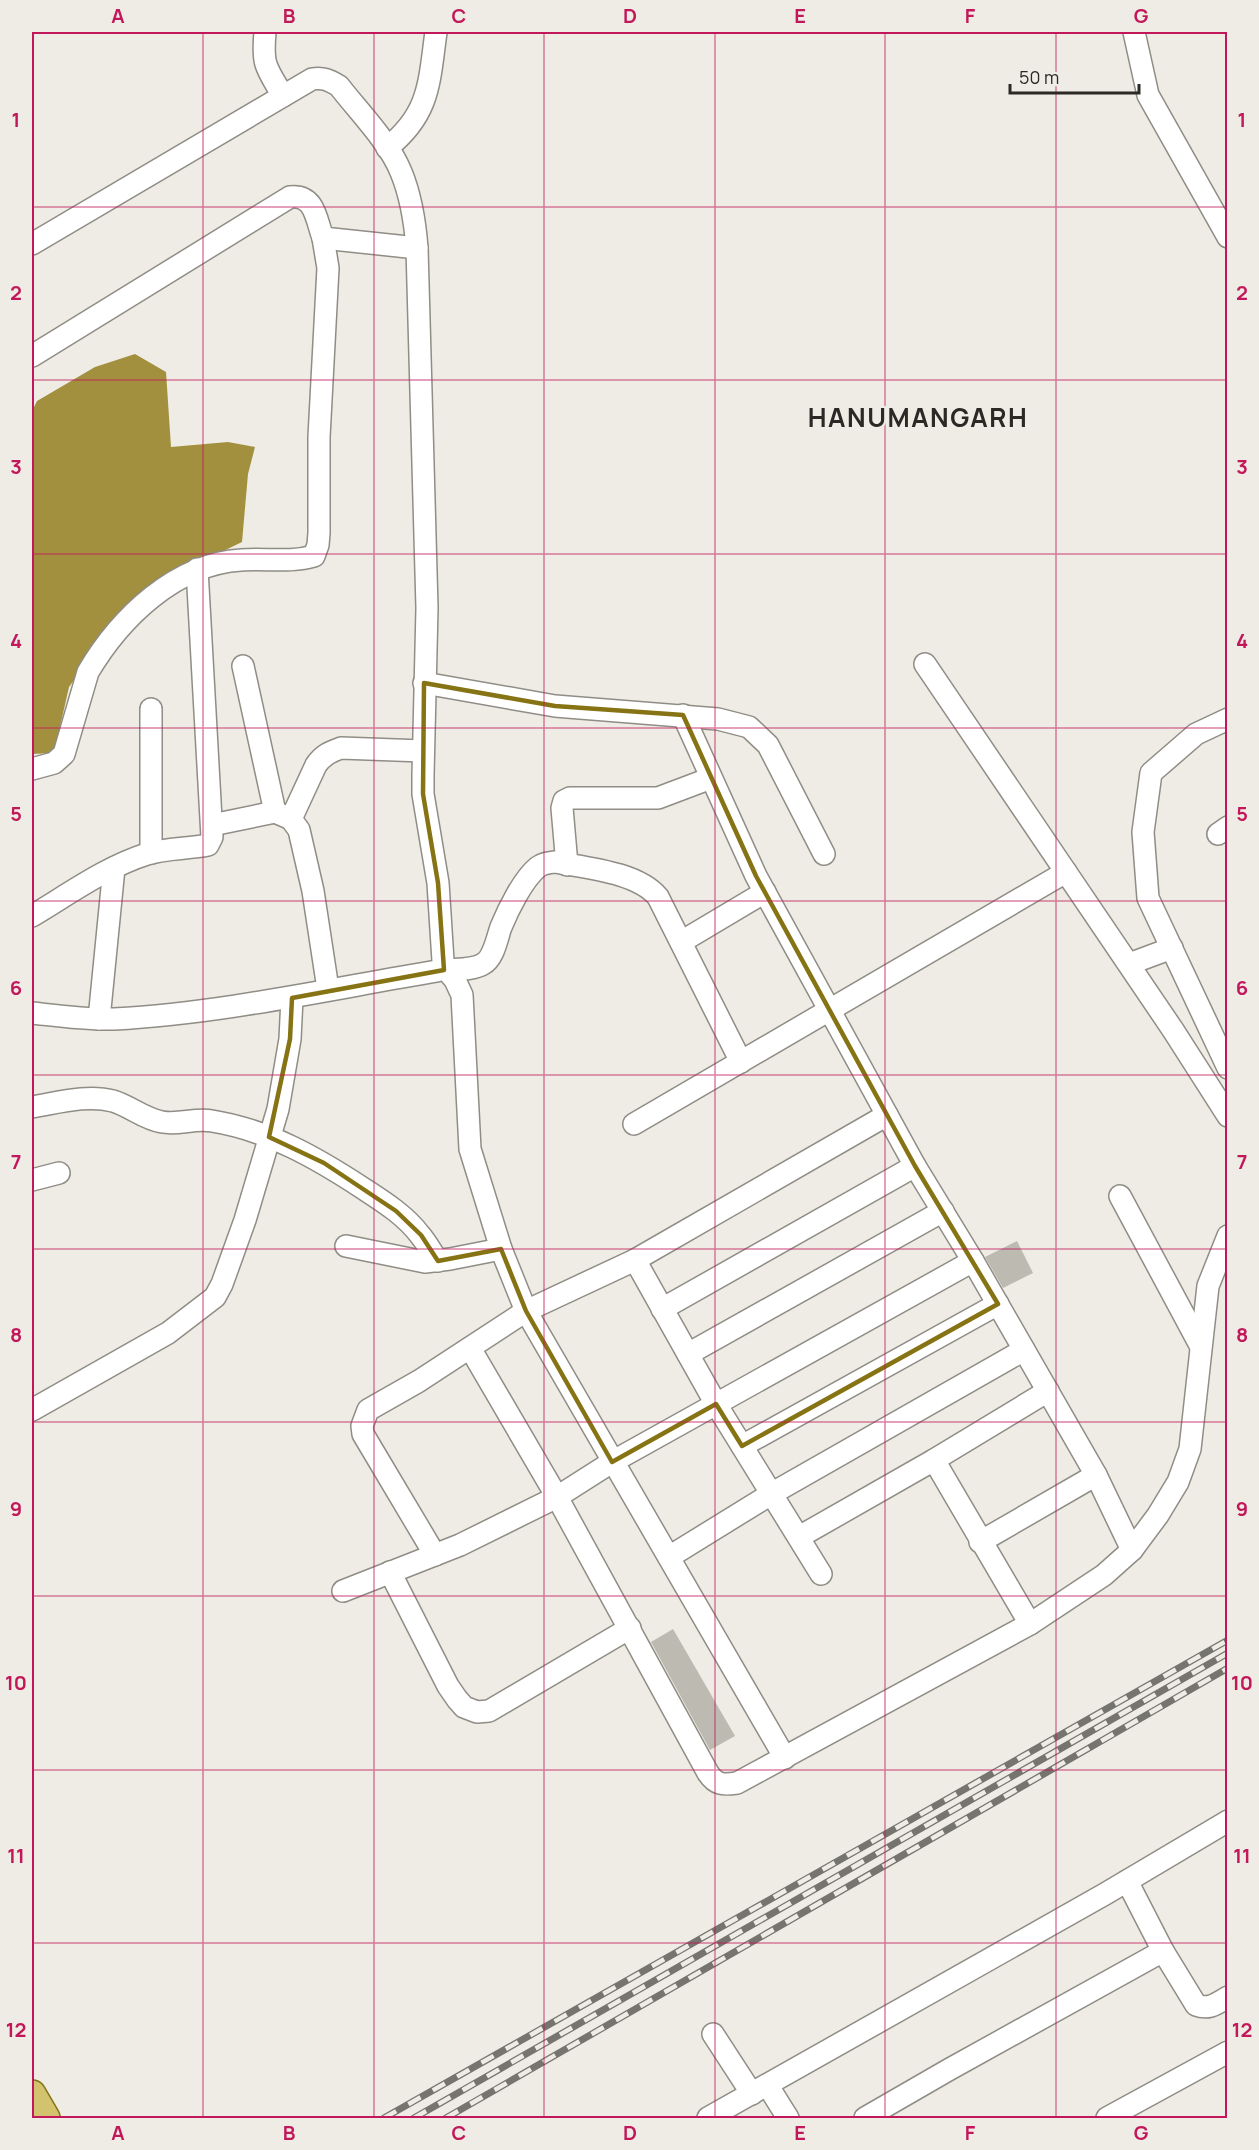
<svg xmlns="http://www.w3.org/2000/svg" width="1259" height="2150" font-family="Manrope,sans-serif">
<rect width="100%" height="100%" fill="#eeece4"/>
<!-- water -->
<polygon fill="#a2903f" points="135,354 166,372 171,447 228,442 255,447 248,474 242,542 207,559 101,643 69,687 54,753 32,754 32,411 37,401 95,367"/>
<!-- building -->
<g fill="#bcbab1">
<polygon points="1017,1241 1033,1273 1003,1288 985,1257"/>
<polygon points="673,1629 735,1736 710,1750 651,1642"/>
</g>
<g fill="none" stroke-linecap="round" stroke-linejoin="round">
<defs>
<g id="minor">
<path d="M265,32C262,66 266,67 283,96"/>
<polyline points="1134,32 1148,95 1228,237"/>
<path d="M387,148C430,114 429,83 436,32"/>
<path d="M32,244L312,79C323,77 329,80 339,86C359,112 389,142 401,172C411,196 415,222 417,248L427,608L423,775V794L438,883L443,961V966L437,971C329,989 223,1013 114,1019C87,1020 59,1016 32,1013"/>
<path d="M32,356L290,197C315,194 316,219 323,238L417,248"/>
<polyline points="925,664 1173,1030 1228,1116"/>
<polyline points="243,666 275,812"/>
<polyline points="424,683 555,706 718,719 749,727 768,745 824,854"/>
<polyline points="151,709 151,853"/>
<polyline points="683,715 756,876 915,1166 973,1261 1096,1475 1132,1550"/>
<polyline points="1228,719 1196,734 1151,773 1143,832 1148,898 1228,1068"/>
<path d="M32,769L54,763L64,754L88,672C120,618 175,564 241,560C265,558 290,563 314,556L318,545L319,533V437L328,268L323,238"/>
<path d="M291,819L316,765C323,755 330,752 341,748L423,751"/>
<polyline points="212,825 275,812 291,819 299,830 313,891 328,989"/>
<polyline points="1218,834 1228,827"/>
<polyline points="567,865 562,808 564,801 570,798 658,798 711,778"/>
<path d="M32,916C69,894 106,867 147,854C167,848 188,849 208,845L212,837L197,569"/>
<polyline points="681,942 765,892"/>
<polyline points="1129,964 1172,948"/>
<polyline points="443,966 455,980 462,995 470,1149 501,1249 526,1311 785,1758"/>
<path d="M446,970C457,969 473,970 483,964C494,958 497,938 501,927C508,910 523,879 538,867C543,863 548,863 555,862C586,868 637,872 658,897L741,1062"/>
<polyline points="99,1019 114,868"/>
<path d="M32,1107C57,1103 87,1094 113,1101C130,1106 144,1119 162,1122C179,1125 195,1118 212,1121C268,1130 317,1158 364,1189C384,1202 406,1216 420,1235C427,1243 432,1253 438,1261"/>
<polyline points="634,1124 1066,872"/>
<polyline points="32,1180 59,1173"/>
<polyline points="1120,1196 1200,1345"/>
<polyline points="346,1246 425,1262 450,1259 501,1249"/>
<polyline points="635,1260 716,1404 821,1574"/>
<polyline points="662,1309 915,1166"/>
<path d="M470,1348L557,1497L708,1773C716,1785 723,1785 737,1783L1030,1624L1104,1575L1132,1550L1158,1515L1178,1482L1190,1449L1208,1286L1228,1236"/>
<polyline points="688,1354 943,1211"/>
<polyline points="32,1410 168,1333 215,1297 222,1284 245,1220 278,1109 290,1039 292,998"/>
<polyline points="742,1446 998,1304"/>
<polyline points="934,1460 1048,1391"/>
<polyline points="799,1537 934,1460 1030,1624"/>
<polyline points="980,1542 1096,1475"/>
<polyline points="435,1555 363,1434 362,1426 368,1410 419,1381 526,1311 635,1260 887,1115"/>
<polyline points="669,1557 771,1494 1024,1350"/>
<polyline points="390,1572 448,1686 457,1699 464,1707 477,1712 489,1711 630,1628"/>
<polyline points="343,1591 460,1545 557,1497 612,1462 973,1261"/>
<polyline points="1127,1881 1163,1951"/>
<polyline points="713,2034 752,2094"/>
<polyline points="768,2086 788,2118"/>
<polyline points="708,2118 1105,1894 1228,1821"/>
<path d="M865,2118L950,2069L1163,1951L1196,2005C1209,2010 1216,2004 1228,1997"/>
<polyline points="1107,2118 1228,2052"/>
</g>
<polyline id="major" points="32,2094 46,2118"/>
</defs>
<!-- minor casing -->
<use href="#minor" stroke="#8f8d85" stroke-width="24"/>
<!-- major casing -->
<use href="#major" stroke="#857316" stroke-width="30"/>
<!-- minor -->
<use href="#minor" stroke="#fff" stroke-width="21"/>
<!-- major -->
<use href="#major" stroke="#d3c36e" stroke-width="27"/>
<defs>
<g id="rail">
<polyline points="384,2118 1228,1640"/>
<polyline points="414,2118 1228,1653"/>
<polyline points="446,2118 1228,1668"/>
</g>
</defs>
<!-- rail casing -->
<use href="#rail" stroke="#75746f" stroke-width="7"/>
<!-- rail -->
<use href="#rail" stroke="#eeece4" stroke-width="4.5" stroke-dasharray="14" stroke-linecap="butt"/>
</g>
<!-- marked area -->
<path fill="none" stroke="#867314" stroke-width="4.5" stroke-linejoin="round" d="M424,683L555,706L683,715L756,876L915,1166L998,1304L742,1446L716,1404L612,1462L526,1311L501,1249L438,1261L421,1235L396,1211L324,1163L269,1137L290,1039L292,998L444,970L438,883L423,794Z"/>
<!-- grid -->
<path fill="none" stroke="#c2185b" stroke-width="1.5" stroke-opacity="0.55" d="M203,32V2118M374,32V2118M544,32V2118M715,32V2118M885,32V2118M1056,32V2118M32,207H1228M32,380H1228M32,554H1228M32,728H1228M32,901H1228M32,1075H1228M32,1249H1228M32,1422H1228M32,1596H1228M32,1770H1228M32,1943H1228"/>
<g text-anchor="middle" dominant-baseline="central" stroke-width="4.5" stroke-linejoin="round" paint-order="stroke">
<!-- district labels -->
<g font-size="26" font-weight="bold" letter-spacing="1.5" fill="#2a2926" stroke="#eeece4">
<text x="918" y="417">HANUMANGARH</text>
</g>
</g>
<!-- border -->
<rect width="1259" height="2150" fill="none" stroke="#eeece4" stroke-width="66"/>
<!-- scale -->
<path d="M1010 84v9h129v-9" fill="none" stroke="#2a2926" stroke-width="3"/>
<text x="1019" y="84" font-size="18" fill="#2a2926" stroke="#eeece4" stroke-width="4.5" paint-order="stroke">50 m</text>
<rect x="33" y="33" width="1193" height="2084" fill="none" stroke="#c2185b" stroke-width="2"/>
<g font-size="20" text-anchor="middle" font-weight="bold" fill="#c2185b">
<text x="118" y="23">A</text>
<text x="289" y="23">B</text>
<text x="459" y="23">C</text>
<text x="630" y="23">D</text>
<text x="800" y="23">E</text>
<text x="970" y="23">F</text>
<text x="1141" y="23">G</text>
<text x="16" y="127">1</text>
<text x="1242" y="127">1</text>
<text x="16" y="300">2</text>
<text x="1242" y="300">2</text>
<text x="16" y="474">3</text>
<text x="1242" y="474">3</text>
<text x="16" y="648">4</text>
<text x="1242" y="648">4</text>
<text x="16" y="821">5</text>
<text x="1242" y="821">5</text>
<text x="16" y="995">6</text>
<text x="1242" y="995">6</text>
<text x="16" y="1169">7</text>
<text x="1242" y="1169">7</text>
<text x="16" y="1342">8</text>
<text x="1242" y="1342">8</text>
<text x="16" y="1516">9</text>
<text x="1242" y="1516">9</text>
<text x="16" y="1690">10</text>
<text x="1242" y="1690">10</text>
<text x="16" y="1863">11</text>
<text x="1242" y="1863">11</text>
<text x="16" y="2037">12</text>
<text x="1242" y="2037">12</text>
<text x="118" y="2140">A</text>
<text x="289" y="2140">B</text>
<text x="459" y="2140">C</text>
<text x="630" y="2140">D</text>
<text x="800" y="2140">E</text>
<text x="970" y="2140">F</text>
<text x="1141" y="2140">G</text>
</g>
</svg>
